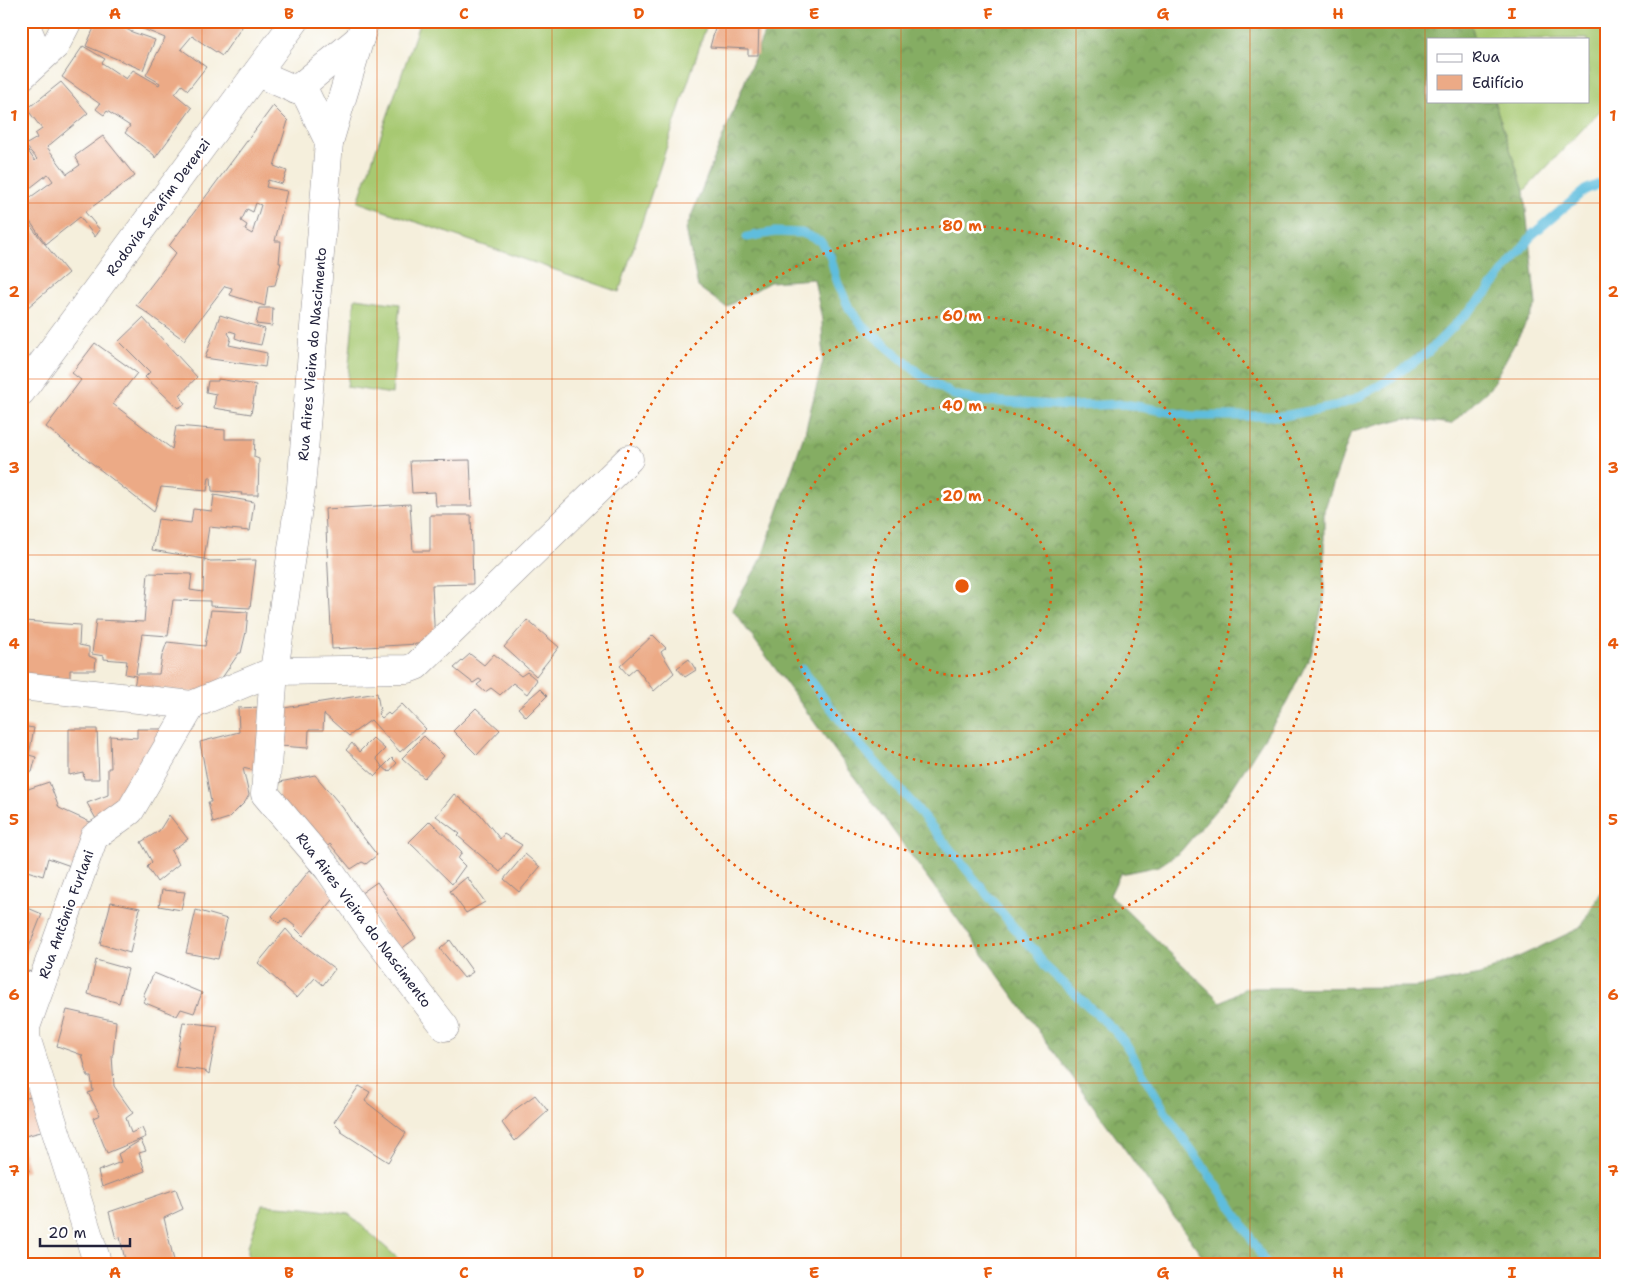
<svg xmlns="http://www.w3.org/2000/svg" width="1627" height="1286" font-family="'Shantell Sans',sans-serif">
<defs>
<pattern id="forest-crowns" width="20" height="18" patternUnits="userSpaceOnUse" patternTransform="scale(1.25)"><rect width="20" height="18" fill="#85ad64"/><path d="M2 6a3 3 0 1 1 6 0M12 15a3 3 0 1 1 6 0" fill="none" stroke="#6c8c54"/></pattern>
</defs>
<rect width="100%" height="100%" fill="#fff"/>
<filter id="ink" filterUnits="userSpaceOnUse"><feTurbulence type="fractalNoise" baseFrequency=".02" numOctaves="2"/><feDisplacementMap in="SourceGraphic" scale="10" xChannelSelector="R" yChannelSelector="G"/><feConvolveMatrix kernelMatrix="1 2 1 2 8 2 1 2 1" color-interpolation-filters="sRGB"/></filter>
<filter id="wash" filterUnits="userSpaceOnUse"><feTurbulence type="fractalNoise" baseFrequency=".0096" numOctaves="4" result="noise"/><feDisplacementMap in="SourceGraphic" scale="20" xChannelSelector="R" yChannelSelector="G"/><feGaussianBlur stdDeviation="1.12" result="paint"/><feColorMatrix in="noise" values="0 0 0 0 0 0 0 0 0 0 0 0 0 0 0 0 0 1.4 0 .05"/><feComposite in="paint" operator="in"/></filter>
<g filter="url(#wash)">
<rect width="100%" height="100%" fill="#f5efdc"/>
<!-- grass -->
<g fill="#a7c972" stroke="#647656">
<polygon points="420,21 708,21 619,292 358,202"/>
<polygon points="1470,21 1606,21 1606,102 1599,112 1524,191 1494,101 1588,101 1588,39 1475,39"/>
<polygon points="355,298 400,304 392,394 347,387"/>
<polygon points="262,1205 305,1208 349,1214 405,1265 248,1265 248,1246"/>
</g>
<!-- forest -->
<polygon fill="url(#forest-crowns)" stroke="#546850" points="769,21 1470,21 1475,39 1428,39 1428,101 1494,101 1524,191 1536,305 1490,388 1451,424 1405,418 1351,432 1324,511 1324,600 1311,654 1286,704 1226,798 1180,852 1159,866 1120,874 1110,895 1221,1002 1245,988 1416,987 1480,975 1580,928 1606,884 1606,1265 1209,1265 732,609 761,560 805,432 823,361 822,320 814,279 770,282 726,307 698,287 686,229"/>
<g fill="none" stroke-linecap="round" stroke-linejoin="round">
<!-- stream -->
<g stroke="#5fbddd" stroke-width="9">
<polyline points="747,237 775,232 802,233 820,241 830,255 837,281 849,308 863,326 923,377 954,395 981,401 1003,402 1072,406 1124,404 1192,416 1283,416 1335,406 1353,400 1384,383 1428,352 1486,294 1533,234 1585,190 1606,181"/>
<polyline points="802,669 852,736 914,805 1025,941 1035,950 1044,965 1114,1030 1125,1043 1171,1121 1232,1207 1267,1265"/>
</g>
</g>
<g id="blocks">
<!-- building -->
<g fill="#ecaa86" fill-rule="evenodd">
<polygon points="97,21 110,21 132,32 155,40 143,70 86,46"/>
<polygon points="124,21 240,21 244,24 222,56 192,36 181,49 206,67 188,90 182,85 175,94 192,108 155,158 154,155 125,133 130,126 107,111 104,115 101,113 96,109 100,104 62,77 83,46 105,59 102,63 126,79 133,70 159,85 160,83 146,75 165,38"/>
<polygon points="717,21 759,21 758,55 748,55 748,49 710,47"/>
<polygon points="61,82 88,113 47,147 67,174 80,165 75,156 103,136 135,176 85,212 100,230 95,237 80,217 46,244 21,209 21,204 53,181 48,174 21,195 21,141 35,161 37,159 25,145 37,138 35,134 42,129 27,109"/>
<path d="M273,106L288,121L274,166L287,171L282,184L268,180L266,187L287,191L275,241H281L279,263H281L275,285L268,286L265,306L230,295L232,288L225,286L184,340L136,305L176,253L169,246ZM256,203L261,205L252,234L245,230L247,225L241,221L247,209L253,212Z"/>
<polygon points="21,214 68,273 21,313"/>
<polygon points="259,308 273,308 272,326 256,324"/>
<polygon points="220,315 265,329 261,345 246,342 235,338 236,333 230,331 228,333 231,338 229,345 267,353 265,367 205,358"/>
<polygon points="143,318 197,377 180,395 185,404 178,408 145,377 150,372 119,341"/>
<polygon points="95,343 137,373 113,404 172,449 176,426 225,430 225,439 255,439 254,457 259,459 258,495 241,495 242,493 212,491 211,477 209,477 207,491 161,487 154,512 46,427 81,380 72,373"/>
<polygon points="218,379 256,385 251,414 214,408 216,394 206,392 208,381 218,381"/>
<polygon points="470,460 472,506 436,506 435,492 412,493 410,461"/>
<polygon points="214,495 254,502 250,531 209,527 204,559 152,550 158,519 191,523 193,509 212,511"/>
<polygon points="410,504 413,551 430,551 430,515 471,515 473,584 432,585 435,643 332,649 325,509"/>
<polygon points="204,559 210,561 256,560 250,608 210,606 210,601 173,600 168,636 142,634 136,674 159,674 162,656 167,642 205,646 211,610 248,612 246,632 241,653 239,653 211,694 134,687 136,676 125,674 127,661 104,659 104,656 92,654 96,620 144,622 148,573 192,574 190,590 203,592"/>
<polygon points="527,620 559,647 536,676 504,647"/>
<polygon points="24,621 80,625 79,645 89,647 89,656 96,659 95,670 70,670 70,679 21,676"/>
<polygon points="653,635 666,648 661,652 674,673 654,691 636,668 628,675 620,666"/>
<polygon points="470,654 484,665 494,654 521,676 527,672 537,680 527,694 513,683 500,695 491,688 485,692 477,685 482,681 479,679 473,683 454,668"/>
<polygon points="689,659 696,670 685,677 677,668"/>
<polygon points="540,689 547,696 526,717 518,708"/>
<polygon points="377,693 380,711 378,714 382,718 388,713 390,715 402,704 426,729 400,752 371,720 349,736 324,714 323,730 309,730 308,748 279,746 284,708"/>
<polygon points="261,707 259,772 243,768 249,795 245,802 229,818 213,823 208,802 211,802 200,742 239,732 238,708"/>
<polygon points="476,708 500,730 477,755 453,731"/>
<polygon points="21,726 34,728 29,755 36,757 32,772 26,773 24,784 21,784"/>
<polygon points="69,729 97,729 99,779 84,779 83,772 69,775"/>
<polygon points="137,729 166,729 79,869 48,858 43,876 21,869 21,812 24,811 22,791 49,782 59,808 90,822 96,819 87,803 108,795 108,768 111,768 110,736 137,738"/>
<polygon points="424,736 444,756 424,778 402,758"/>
<polygon points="373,738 385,749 376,758 383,768 375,776 346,750 352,743 359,752"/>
<polygon points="392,758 397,763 389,772 383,767"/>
<polygon points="315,775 343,808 353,824 377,855 366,864 362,862 351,869 330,844 319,854 278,800 280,782"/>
<polygon points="454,794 480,814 500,839 504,834 522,845 500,872 458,836 460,834 436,816"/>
<polygon points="169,815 188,839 171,851 179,864 157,882 147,867 152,862 141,842 159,831"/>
<polygon points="430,821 462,852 458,859 465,866 452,884 409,842"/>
<polygon points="525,854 540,867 519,892 504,879"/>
<polygon points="310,870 327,888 337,895 303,936 294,927 296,927 285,918 279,923 272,916"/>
<polygon points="467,877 485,902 466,913 450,891"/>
<polygon points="377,882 416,938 397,952 360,894"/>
<polygon points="162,890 185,892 181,910 159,906"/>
<polygon points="111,902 140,908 130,953 100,944"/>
<polygon points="21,905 42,914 23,962 21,961"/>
<polygon points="196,910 227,919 218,959 186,953"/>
<polygon points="286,929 294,938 335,969 323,985 315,978 297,998 258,963"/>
<polygon points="450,940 473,972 464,978 440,949"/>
<polygon points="96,960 128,969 119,1003 88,994"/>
<polygon points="154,973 202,993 194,1013 181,1009 177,1016 143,1002 146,998 143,996"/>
<polygon points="67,1010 116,1021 113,1054 112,1055 114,1086 133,1113 126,1118 131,1133 142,1128 146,1137 107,1153 93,1118 100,1115 88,1093 93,1091 91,1077 88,1077 82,1055 57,1046"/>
<polygon points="183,1022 218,1026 209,1074 205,1071 175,1067"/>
<polygon points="359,1086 370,1092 365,1101 406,1133 388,1162 340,1131 341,1129 334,1122"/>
<polygon points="535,1095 548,1111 515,1141 502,1123 513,1111"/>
<polygon points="44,1097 49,1130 21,1137 21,1098"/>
<polygon points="141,1140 146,1151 139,1153 145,1171 102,1187 98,1171 121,1162 118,1154"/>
<polygon points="21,1144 29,1171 21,1173"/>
<polygon points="176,1189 183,1209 164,1218 175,1265 126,1265 120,1237 116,1239 109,1212"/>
</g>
</g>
</g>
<g filter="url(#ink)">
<use href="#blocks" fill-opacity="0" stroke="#8c888c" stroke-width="1"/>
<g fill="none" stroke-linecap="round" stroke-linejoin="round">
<defs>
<polyline id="lane" points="21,979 43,980"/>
<g id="street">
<polyline points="24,21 40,59"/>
<polyline points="257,73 306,94 329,142 301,488 274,671 265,794 327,867 372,932 445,1027"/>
<polyline points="21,77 55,46 68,21"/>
<polyline points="296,90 360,38"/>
<polyline points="329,142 365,21"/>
<polyline points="21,686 192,705 274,671 408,669 416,666 629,459"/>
<polyline points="98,1265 26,1037 26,1027 94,837 130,811 192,705"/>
</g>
<polyline id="secondary" points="21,392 295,21"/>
</defs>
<!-- lane casing -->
<use href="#lane" stroke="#8c888c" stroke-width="17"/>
<!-- street casing -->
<use href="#street" stroke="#8c888c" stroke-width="29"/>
<!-- secondary casing -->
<use href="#secondary" stroke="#8c888c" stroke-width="29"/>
<!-- lane -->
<use href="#lane" stroke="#fff" stroke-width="15"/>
<!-- street -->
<use href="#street" stroke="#fff" stroke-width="28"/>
<!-- secondary -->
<use href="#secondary" stroke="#fff" stroke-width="28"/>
</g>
</g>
<!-- grid -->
<path fill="none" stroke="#e8590c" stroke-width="1" stroke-opacity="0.55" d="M202,21V1265M377,21V1265M552,21V1265M726,21V1265M901,21V1265M1076,21V1265M1250,21V1265M1425,21V1265M21,203H1606M21,379H1606M21,555H1606M21,731H1606M21,907H1606M21,1083H1606"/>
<!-- distance rings -->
<g fill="none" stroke="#e8590c" stroke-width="2.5" stroke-dasharray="2.5 5">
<circle cx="962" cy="586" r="90"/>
<circle cx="962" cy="586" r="180"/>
<circle cx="962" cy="586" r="270"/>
<circle cx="962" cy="586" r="360"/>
</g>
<g text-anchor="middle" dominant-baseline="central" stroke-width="5" stroke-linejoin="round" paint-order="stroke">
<!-- street labels -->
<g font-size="14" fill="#22223b" stroke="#fff">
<text transform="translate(158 207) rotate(-54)">Rodovia Serafim Derenzi</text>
<text transform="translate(312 354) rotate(-85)">Rua Aires Vieira do Nascimento</text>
<text transform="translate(66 914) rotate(-70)">Rua Antônio Furlani</text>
<text transform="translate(364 920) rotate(53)">Rua Aires Vieira do Nascimento</text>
</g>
</g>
<circle cx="962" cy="586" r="8" fill="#e8590c" stroke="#fff" stroke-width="2.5"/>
<g font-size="15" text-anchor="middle" font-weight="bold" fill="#e8590c" stroke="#fff" stroke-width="5" stroke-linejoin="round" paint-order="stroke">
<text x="962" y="231">80 m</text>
<text x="962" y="321">60 m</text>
<text x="962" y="411">40 m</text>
<text x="962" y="501">20 m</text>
</g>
<!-- margin -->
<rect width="1627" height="1286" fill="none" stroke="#fff" stroke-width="55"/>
<!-- legend -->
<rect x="1427" y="38" width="162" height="65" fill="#ffffff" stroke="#a7a7b1"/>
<rect x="1437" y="54" width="25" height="8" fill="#ffffff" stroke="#a7a7b1"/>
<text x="1472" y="62" font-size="15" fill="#22223b">Rua</text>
<rect x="1437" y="75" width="25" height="15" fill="#ecaa86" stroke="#a7a7b1"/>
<text x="1472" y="88" font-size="15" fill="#22223b">Edifício</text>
<!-- scale -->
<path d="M40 1238v8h90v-8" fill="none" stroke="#22223b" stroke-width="2.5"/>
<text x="48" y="1238" font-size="15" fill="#22223b" stroke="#ffffff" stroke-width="4" paint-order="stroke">20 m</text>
<rect x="28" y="28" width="1572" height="1230" fill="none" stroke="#e8590c" stroke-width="2"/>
<g font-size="16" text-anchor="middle" font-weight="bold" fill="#e8590c">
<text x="115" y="19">A</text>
<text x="289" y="19">B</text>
<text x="464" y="19">C</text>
<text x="639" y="19">D</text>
<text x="814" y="19">E</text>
<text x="988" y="19">F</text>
<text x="1163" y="19">G</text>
<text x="1338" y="19">H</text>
<text x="1512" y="19">I</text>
<text x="14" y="121">1</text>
<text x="1613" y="121">1</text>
<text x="14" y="297">2</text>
<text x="1613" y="297">2</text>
<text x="14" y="473">3</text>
<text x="1613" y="473">3</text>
<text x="14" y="649">4</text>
<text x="1613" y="649">4</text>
<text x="14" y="825">5</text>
<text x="1613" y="825">5</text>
<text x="14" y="1000">6</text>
<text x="1613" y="1000">6</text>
<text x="14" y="1176">7</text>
<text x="1613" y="1176">7</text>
<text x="115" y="1278">A</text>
<text x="289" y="1278">B</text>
<text x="464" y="1278">C</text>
<text x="639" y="1278">D</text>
<text x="814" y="1278">E</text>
<text x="988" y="1278">F</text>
<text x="1163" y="1278">G</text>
<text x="1338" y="1278">H</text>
<text x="1512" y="1278">I</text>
</g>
</svg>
